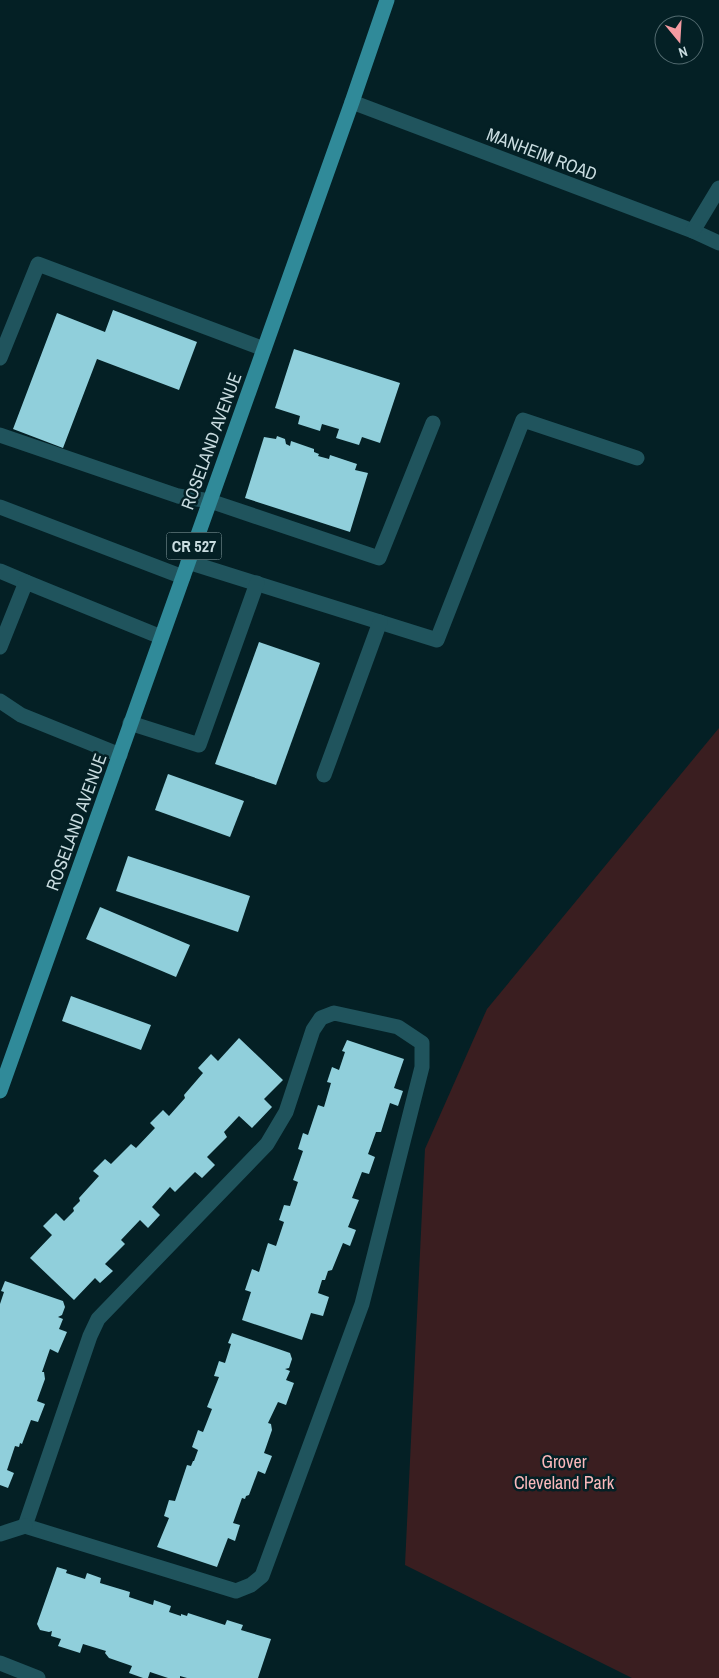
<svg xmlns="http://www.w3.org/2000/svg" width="719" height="1678" font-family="'Archivo Narrow',sans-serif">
<rect width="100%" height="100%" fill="#042025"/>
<!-- green -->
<polygon fill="#3a1e20" points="719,728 719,1678 632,1678 405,1565 425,1149 487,1009"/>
<!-- building -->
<g fill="#90cfdb">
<polygon points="113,310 197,342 179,390 97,359 63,448 13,429 57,313 105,332"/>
<polygon points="294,349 400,383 380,443 362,437 359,445 336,438 339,429 322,424 320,431 298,424 300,416 275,408"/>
<polygon points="277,436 285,439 286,444 290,446 291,441 314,449 314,452 319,454 318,456 329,459 330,455 357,464 355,470 368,473 350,532 245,498 264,437 276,439"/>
<polygon points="259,642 320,663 276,785 215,764"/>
<polygon points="168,774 244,801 230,837 155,810"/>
<polygon points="128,856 250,896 238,932 116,891"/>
<polygon points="100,907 190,945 176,977 86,939"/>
<polygon points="71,996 151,1025 141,1050 62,1021"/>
<polygon points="239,1038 283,1080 264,1099 272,1107 252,1128 239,1116 224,1132 227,1137 207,1157 215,1165 202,1178 195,1172 175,1192 170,1187 152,1207 160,1215 148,1228 140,1220 121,1240 125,1244 105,1264 113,1271 100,1283 95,1278 74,1300 30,1258 52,1235 43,1226 56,1213 64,1221 74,1211 73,1208 80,1201 79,1198 99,1176 93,1171 105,1159 111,1164 131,1144 136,1148 155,1128 150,1123 163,1110 169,1116 185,1098 184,1095 203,1073 198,1068 211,1054 218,1061"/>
<polygon points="347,1040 404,1059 394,1088 403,1091 398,1106 390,1103 381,1132 376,1132 368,1154 375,1157 369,1174 362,1172 352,1198 359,1200 348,1227 356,1230 350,1246 343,1243 332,1270 328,1271 325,1280 322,1280 318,1293 329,1297 323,1316 311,1313 302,1340 242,1320 251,1292 245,1290 252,1269 259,1272 268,1243 276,1246 284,1222 279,1220 284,1205 290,1206 298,1182 293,1180 303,1151 298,1149 303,1133 308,1135 318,1105 324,1107 331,1083 327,1082 332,1067 339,1070 345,1052 342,1051"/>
<polygon points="5,1281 63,1301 65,1307 62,1315 58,1317 63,1319 59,1329 67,1332 58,1353 50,1349 42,1372 44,1372 45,1379 37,1401 45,1404 38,1422 31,1420 22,1444 20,1443 19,1447 15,1446 7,1470 14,1473 8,1488 0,1485 0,1304 4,1292 1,1291"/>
<polygon points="232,1333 290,1353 292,1359 289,1368 285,1369 290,1371 286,1380 294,1383 286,1405 278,1402 268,1423 271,1424 272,1430 264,1453 272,1456 265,1474 258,1471 249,1495 246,1496 245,1499 242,1498 233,1523 240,1525 235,1541 228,1538 217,1567 157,1547 169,1518 164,1516 169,1500 175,1501 187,1465 191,1466 193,1461 194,1461 198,1450 192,1447 198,1430 203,1432 212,1409 207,1407 219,1377 214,1376 219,1361 225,1363 231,1344 228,1343"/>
<polygon points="57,1567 67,1570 66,1573 85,1579 87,1573 101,1578 100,1583 130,1592 129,1597 153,1605 154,1600 171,1606 169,1612 181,1616 181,1614 187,1616 188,1613 225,1625 227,1620 243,1625 241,1630 271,1639 258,1678 187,1678 180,1676 180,1678 168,1678 150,1672 148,1678 143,1678 129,1673 132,1666 109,1658 105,1653 106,1651 83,1644 80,1653 58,1646 61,1639 51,1636 52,1631 49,1632 40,1630 37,1624"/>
</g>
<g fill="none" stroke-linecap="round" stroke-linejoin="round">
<!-- minor -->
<g stroke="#20545d" stroke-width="15">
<polyline points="352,102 693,231 719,243"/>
<polyline points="693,231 719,188"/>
<polyline points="0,358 38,264 264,349"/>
<polyline points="0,435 178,496 210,501 379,558 433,423"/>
<polyline points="0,507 183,577"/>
<polyline points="188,562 437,640 523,420 637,458"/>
<polyline points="0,571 26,582"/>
<polyline points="0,647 26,582 161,637"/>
<polyline points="0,701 21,715 120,755"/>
<polyline points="130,723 199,745 257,583"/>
<polyline points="324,775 380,622"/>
<polygon points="334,1013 398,1027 422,1043 422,1067 362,1304 262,1576 251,1585 236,1591 25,1526 90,1336 98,1319 267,1144 286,1112 313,1030 321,1018"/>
<polyline points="0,1534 25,1526"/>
<polyline points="0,1663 38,1678"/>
</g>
<!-- major -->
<polyline stroke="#308a99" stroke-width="15" points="0,1091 352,102 387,0"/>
</g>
<g text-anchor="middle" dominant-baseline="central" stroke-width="5" stroke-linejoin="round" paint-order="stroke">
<!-- shield labels -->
<rect fill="#042025" stroke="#8ea4a8" stroke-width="1" x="166.5" y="532.5" width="55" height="27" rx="4"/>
<g font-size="16" font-weight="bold" fill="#c9dce0">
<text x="194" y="546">CR 527</text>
</g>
<!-- street labels -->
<g font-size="18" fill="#c9dce0" stroke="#042025">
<text transform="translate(542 154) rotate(21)">MANHEIM ROAD</text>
<text transform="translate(211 441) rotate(-70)">ROSELAND AVENUE</text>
<text transform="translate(76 822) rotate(-70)">ROSELAND AVENUE</text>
</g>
<!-- park labels -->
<g font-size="18" fill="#fab8bb" stroke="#042025">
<text x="564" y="1461">Grover<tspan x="564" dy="21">Cleveland Park</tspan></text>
</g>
</g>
<!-- north arrow -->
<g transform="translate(679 40) rotate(162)"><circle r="24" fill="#042025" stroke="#536b70"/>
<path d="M0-4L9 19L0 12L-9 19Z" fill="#f49aa1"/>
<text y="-8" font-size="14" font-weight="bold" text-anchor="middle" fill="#c9dce0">N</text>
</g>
</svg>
